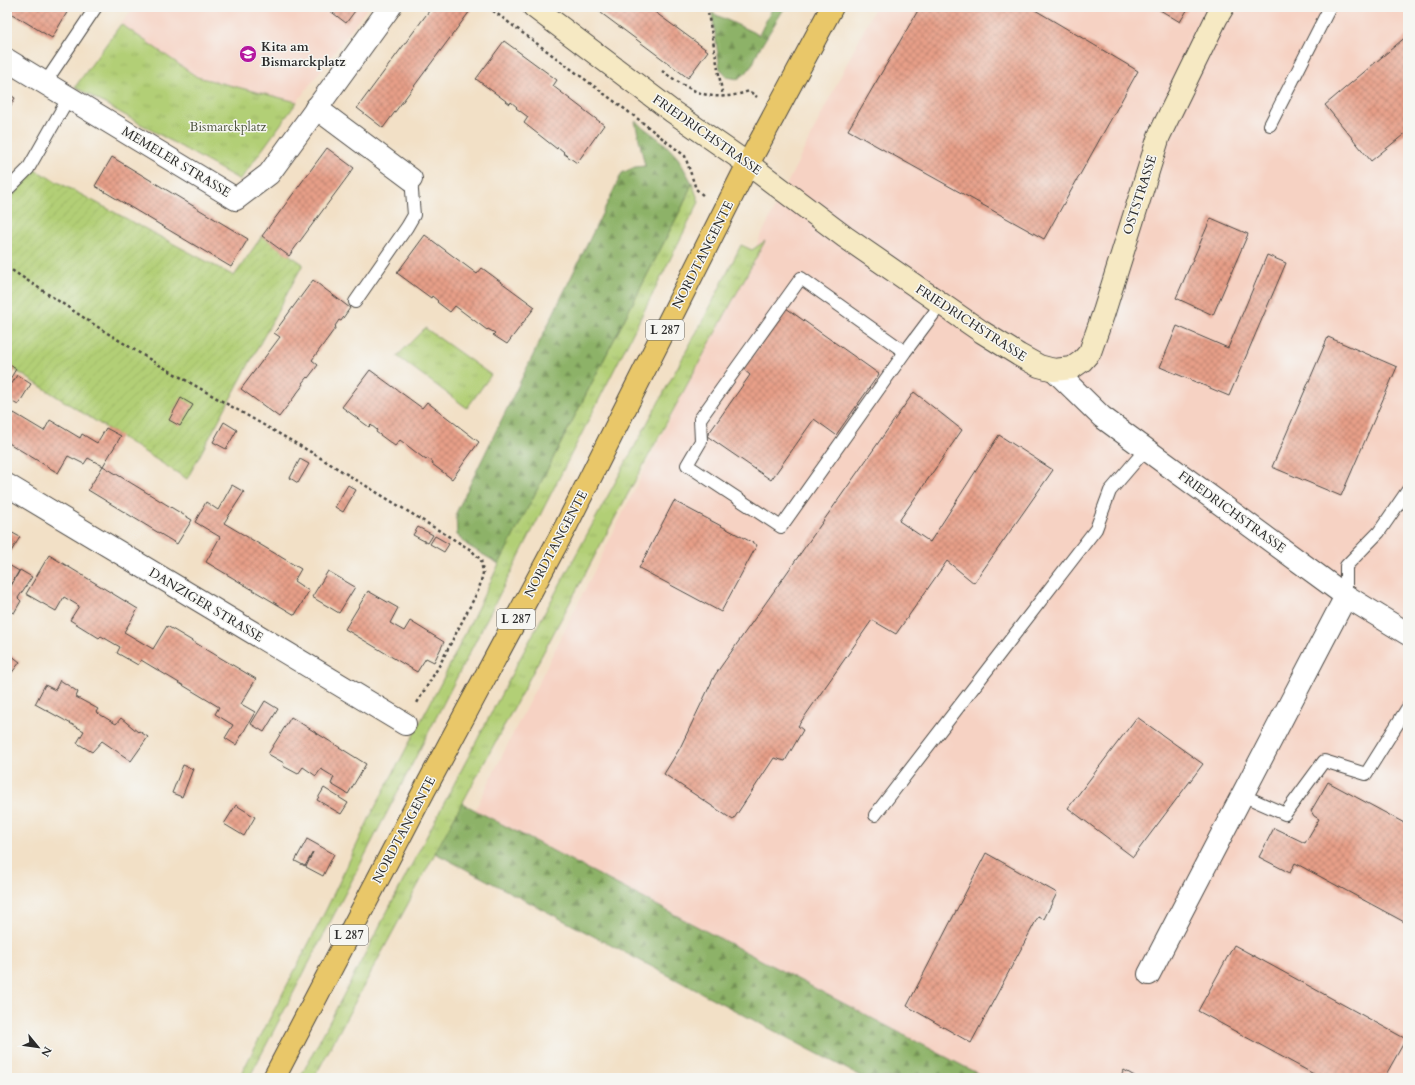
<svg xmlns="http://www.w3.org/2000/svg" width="1415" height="1085" font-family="Cardo,serif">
<defs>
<pattern id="grass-tufts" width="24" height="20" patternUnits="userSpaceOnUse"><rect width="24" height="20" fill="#b2cf76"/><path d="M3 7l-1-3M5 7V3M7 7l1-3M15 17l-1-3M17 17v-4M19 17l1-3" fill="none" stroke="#99b266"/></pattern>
<pattern id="forest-firs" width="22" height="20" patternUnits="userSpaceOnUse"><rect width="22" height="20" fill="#8db267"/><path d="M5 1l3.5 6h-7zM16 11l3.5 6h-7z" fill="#739155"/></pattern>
<pattern id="garden-furrows" width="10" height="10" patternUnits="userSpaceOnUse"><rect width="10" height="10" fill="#b2cf76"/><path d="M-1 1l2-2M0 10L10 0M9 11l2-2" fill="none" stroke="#99b266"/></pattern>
<pattern id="building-cross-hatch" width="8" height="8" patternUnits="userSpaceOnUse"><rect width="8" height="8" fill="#e79f88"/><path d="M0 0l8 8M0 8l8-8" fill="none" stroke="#bb826f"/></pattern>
</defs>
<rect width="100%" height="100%" fill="#f6f6f2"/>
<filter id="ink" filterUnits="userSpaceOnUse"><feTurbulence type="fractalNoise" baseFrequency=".025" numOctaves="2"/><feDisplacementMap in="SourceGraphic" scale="8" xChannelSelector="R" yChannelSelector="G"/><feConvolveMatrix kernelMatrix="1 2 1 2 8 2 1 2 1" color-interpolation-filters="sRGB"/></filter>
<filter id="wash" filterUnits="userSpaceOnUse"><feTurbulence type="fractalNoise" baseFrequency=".012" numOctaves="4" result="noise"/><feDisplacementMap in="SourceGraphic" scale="16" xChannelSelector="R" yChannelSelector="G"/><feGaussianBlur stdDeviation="0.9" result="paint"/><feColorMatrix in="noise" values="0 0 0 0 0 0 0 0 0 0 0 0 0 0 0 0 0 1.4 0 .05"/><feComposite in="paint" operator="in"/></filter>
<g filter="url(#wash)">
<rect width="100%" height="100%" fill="#f2e0c6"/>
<!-- built -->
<g fill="#f6d2c3">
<polygon points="134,7 368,7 297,102 197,77 121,24"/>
<polygon points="875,7 1408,7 1408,1078 986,1078 475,810"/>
</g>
<!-- grass -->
<g fill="url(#grass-tufts)" stroke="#6e7d50">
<polygon points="121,24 197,77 297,102 240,180 75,87"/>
<path d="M692,183L699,202C551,496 401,787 249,1078H239L326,910L371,815L442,681L499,564L683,205Z"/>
<polygon points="765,241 617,514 511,713 314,1078 300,1078 518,662 709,309 741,245 752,250"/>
<polygon points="425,328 491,375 467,408 397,356"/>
</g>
<!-- forest -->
<g fill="url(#forest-firs)" stroke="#5c6e49">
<polygon points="773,7 785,7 758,51 753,64 746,73 738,79 727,77 720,69 712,13 759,35"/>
<polygon points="635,121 664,143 678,158 692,183 683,205 499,564 467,545 457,535 456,513 622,173 635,167 645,166"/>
<polygon points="462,803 475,810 986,1078 864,1078 435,853"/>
</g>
<!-- garden -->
<polygon fill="url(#garden-furrows)" stroke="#6e7d50" points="35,170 234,276 262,236 303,264 187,479 7,365 7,202"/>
<g id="blocks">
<!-- building -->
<g fill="url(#building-cross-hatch)">
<polygon points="7,7 65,7 69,9 52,38 7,11"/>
<polygon points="325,7 358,7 346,23"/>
<polygon points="432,7 473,7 383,128 357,108"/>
<polygon points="593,7 648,7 708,51 688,78"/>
<polygon points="920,7 1030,7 1138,71 1044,239 848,130"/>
<polygon points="1155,7 1189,7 1180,22"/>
<polygon points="1408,35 1408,131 1371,161 1325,105"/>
<polygon points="504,41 557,80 553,86 604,125 577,163 563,153 564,152 558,147 557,149 524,123 528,117 516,108 517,107 511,102 510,104 476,79"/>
<polygon points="7,93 15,98 7,112"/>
<polygon points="327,148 354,168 289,256 262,236"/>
<polygon points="112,157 248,239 231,267 95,186"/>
<polygon points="1211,218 1248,234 1213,315 1176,298"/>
<polygon points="425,235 477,274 482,268 535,307 507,344 493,335 495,333 488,329 487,330 455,306 450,312 437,302 438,301 432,296 431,298 397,273"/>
<polygon points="1267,255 1286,263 1229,396 1160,367 1177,326 1228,348"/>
<polygon points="313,280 350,308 341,321 339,320 335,326 336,327 312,360 318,365 308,378 307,377 302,383 304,384 279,417 241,389 280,337 274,333"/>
<polygon points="786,308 879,374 836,435 814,419 771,480 707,436 750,375 743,369"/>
<polygon points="1328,337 1397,367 1341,496 1272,467"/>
<polygon points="7,363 16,369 7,384"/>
<polygon points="370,370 422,408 427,402 479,442 452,479 432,464 433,462 427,458 426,460 400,440 395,446 376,432 377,430 371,425 369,427 342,407"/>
<polygon points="17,375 31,384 18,405 7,399 7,392"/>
<polygon points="914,392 962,430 899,521 930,542 999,435 1053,470 974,583 947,561 896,634 872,620 798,726 803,730 785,761 774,758 733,820 664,774 680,748 715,675"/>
<polygon points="181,398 193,405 180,426 169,420"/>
<polygon points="14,413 44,431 50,420 80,438 82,434 97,443 106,428 121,436 103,466 88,458 84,464 68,456 58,473 7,442 7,425"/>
<polygon points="224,422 237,430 226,449 213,442"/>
<polygon points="300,459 309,464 298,483 290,478"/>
<polygon points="103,466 192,520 177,544 88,490"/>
<polygon points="232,485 244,492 224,523 301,569 294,581 309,591 295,615 206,562 220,537 195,522 206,502 218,510"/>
<polygon points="348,485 356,490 343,512 335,507"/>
<polygon points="674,501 757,545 721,612 639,568"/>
<polygon points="418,527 433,535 428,543 413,535"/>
<polygon points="7,530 20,537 7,558"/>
<polygon points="435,536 449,544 444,552 430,544"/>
<polygon points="49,555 138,609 124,632 153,649 167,626 256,679 241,704 255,712 236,745 225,738 233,725 215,714 219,707 141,660 138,665 117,653 120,647 101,636 99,638 70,620 79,606 64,597 56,611 26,594"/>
<polygon points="7,564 19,571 7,591"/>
<polygon points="20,570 32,577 18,598 21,601 14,613 7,610 7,593"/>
<polygon points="328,571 355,587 339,613 312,597"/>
<polygon points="368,591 398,608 390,623 404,631 410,621 444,642 434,662 426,658 417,672 345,629"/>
<polygon points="7,652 20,662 7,679"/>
<polygon points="60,680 78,692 76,697 98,709 96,712 116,724 121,718 138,732 139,731 148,737 131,761 102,741 92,752 77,743 84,731 35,704 45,685 55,690"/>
<polygon points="265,701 278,709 264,732 251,724"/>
<polygon points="291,717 366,764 348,794 331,784 334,777 321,769 316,776 303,767 298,774 283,766 284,763 268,754"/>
<polygon points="1137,717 1203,764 1133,857 1068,808"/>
<polygon points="183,765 193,769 182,797 172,793"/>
<polygon points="1328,782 1408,825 1408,924 1295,863 1290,873 1259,857 1274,828 1305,843 1319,819 1314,816 1311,811"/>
<polygon points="324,788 348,803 341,814 317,800"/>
<polygon points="236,805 255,817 244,836 224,824"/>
<polygon points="307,839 334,854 323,876 306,867 313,852 305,866 295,861"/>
<polygon points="986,853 1057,893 1044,919 1038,917 971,1043 907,1006"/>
<polygon points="1234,945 1406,1039 1384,1078 1321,1078 1198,1011"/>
<polygon points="1124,1070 1138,1078 1120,1078"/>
</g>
</g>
</g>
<g filter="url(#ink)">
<use href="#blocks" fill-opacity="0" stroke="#494642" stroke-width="1"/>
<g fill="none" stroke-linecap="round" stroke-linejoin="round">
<defs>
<g id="lane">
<polyline points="45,83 96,7"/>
<polyline points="1270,125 1330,7"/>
<polyline points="7,190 28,169 69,97"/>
<polyline points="355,302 407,227 414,215 411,179"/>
<polyline points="905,352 801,278 700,419 701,441 687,465 781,527 905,352 941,304"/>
<polyline points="1346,596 1346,566 1379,532 1408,490"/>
<polyline points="1242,795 1285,814 1324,761 1366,774 1408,707"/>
<polyline points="875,815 1096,529 1110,491 1146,449"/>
</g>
<g id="street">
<polyline points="7,60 236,199 269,174 390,7"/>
<polyline points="316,108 411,179"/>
<polyline points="1054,370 1102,417 1346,596 1408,634"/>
<polyline points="7,485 405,724"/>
<polyline points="1149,974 1346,596"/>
</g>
<polyline id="secondary" points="534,7 673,112 748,164 845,237 982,332 1019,355 1039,366 1054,370 1072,368 1082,361 1090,352 1104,312 1159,136 1217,17 1223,7"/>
<polyline id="primary" points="274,1078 424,791 566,526 748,164 832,7"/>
</defs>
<!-- lane casing -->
<use href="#lane" stroke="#494642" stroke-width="14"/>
<!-- street casing -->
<use href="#street" stroke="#494642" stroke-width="24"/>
<!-- secondary casing -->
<use href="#secondary" stroke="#494642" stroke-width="24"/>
<!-- primary casing -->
<use href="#primary" stroke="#494642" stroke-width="24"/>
<!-- path -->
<g stroke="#494642" stroke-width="2.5" stroke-dasharray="3 3" stroke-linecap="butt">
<polyline points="488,7 638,119 685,156 696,189 705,197"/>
<polyline points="707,7 723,97"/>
<path d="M662,71C692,92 712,104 749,91L757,97"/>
<polyline points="7,267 104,331 154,362 309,451 471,550 481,560 483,573 479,589 439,666 417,703"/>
</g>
<!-- lane -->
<use href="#lane" stroke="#fff" stroke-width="12"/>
<!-- street -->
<use href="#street" stroke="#fff" stroke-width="22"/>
<!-- secondary -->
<use href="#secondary" stroke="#f6e9c3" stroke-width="22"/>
<!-- primary -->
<use href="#primary" stroke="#e9c769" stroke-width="22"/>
</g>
</g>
<!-- icons -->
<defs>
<symbol id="school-disc" viewBox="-11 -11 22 22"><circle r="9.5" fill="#b5179e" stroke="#f6f6f2"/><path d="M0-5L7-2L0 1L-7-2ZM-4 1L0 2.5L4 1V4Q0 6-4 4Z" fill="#fff"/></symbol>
</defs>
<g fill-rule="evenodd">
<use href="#school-disc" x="238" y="44" width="20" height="20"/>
</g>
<g text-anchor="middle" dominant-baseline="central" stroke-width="3" stroke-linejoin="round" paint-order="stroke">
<!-- shield labels -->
<g fill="#f6f6f2" stroke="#686867" stroke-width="1">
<rect x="646" y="320" width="38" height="20" rx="3"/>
<rect x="497" y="609" width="38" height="20" rx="3"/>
<rect x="330" y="925" width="38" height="20" rx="3"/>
</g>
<g font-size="12" font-weight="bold" fill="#2b2b2b">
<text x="665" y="330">L 287</text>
<text x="516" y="619">L 287</text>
<text x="349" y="935">L 287</text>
</g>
<!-- poi labels -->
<g font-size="13" font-weight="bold" fill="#2b2b2b" stroke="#f6f6f2" text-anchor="start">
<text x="261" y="47">Kita am<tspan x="261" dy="15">Bismarckplatz</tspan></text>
</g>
<!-- park labels -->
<g font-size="13" fill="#4d543e" stroke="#f6f6f2">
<text x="228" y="127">Bismarckplatz</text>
</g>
<!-- street labels -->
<g font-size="13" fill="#2b2b2b" stroke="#f6f6f2">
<text transform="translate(707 135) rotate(35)">FRIEDRICHSTRASSE</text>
<text transform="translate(176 162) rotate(31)">MEMELER STRASSE</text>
<text transform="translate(1140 195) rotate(-72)">OSTSTRASSE</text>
<text transform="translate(703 255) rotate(-63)">NORDTANGENTE</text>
<text transform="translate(971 323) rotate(33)">FRIEDRICHSTRASSE</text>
<text transform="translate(1232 512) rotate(36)">FRIEDRICHSTRASSE</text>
<text transform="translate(556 544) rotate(-62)">NORDTANGENTE</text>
<text transform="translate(206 605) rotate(31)">DANZIGER STRASSE</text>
<text transform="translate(404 830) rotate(-62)">NORDTANGENTE</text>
</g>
</g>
<!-- margin -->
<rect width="1415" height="1085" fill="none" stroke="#f6f6f2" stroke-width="24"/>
<!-- north arrow -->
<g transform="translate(38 1047) rotate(119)" stroke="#f6f6f2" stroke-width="3" paint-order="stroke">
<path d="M0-3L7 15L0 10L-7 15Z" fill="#2b2b2b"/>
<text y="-6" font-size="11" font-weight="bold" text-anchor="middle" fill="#2b2b2b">N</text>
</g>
</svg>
